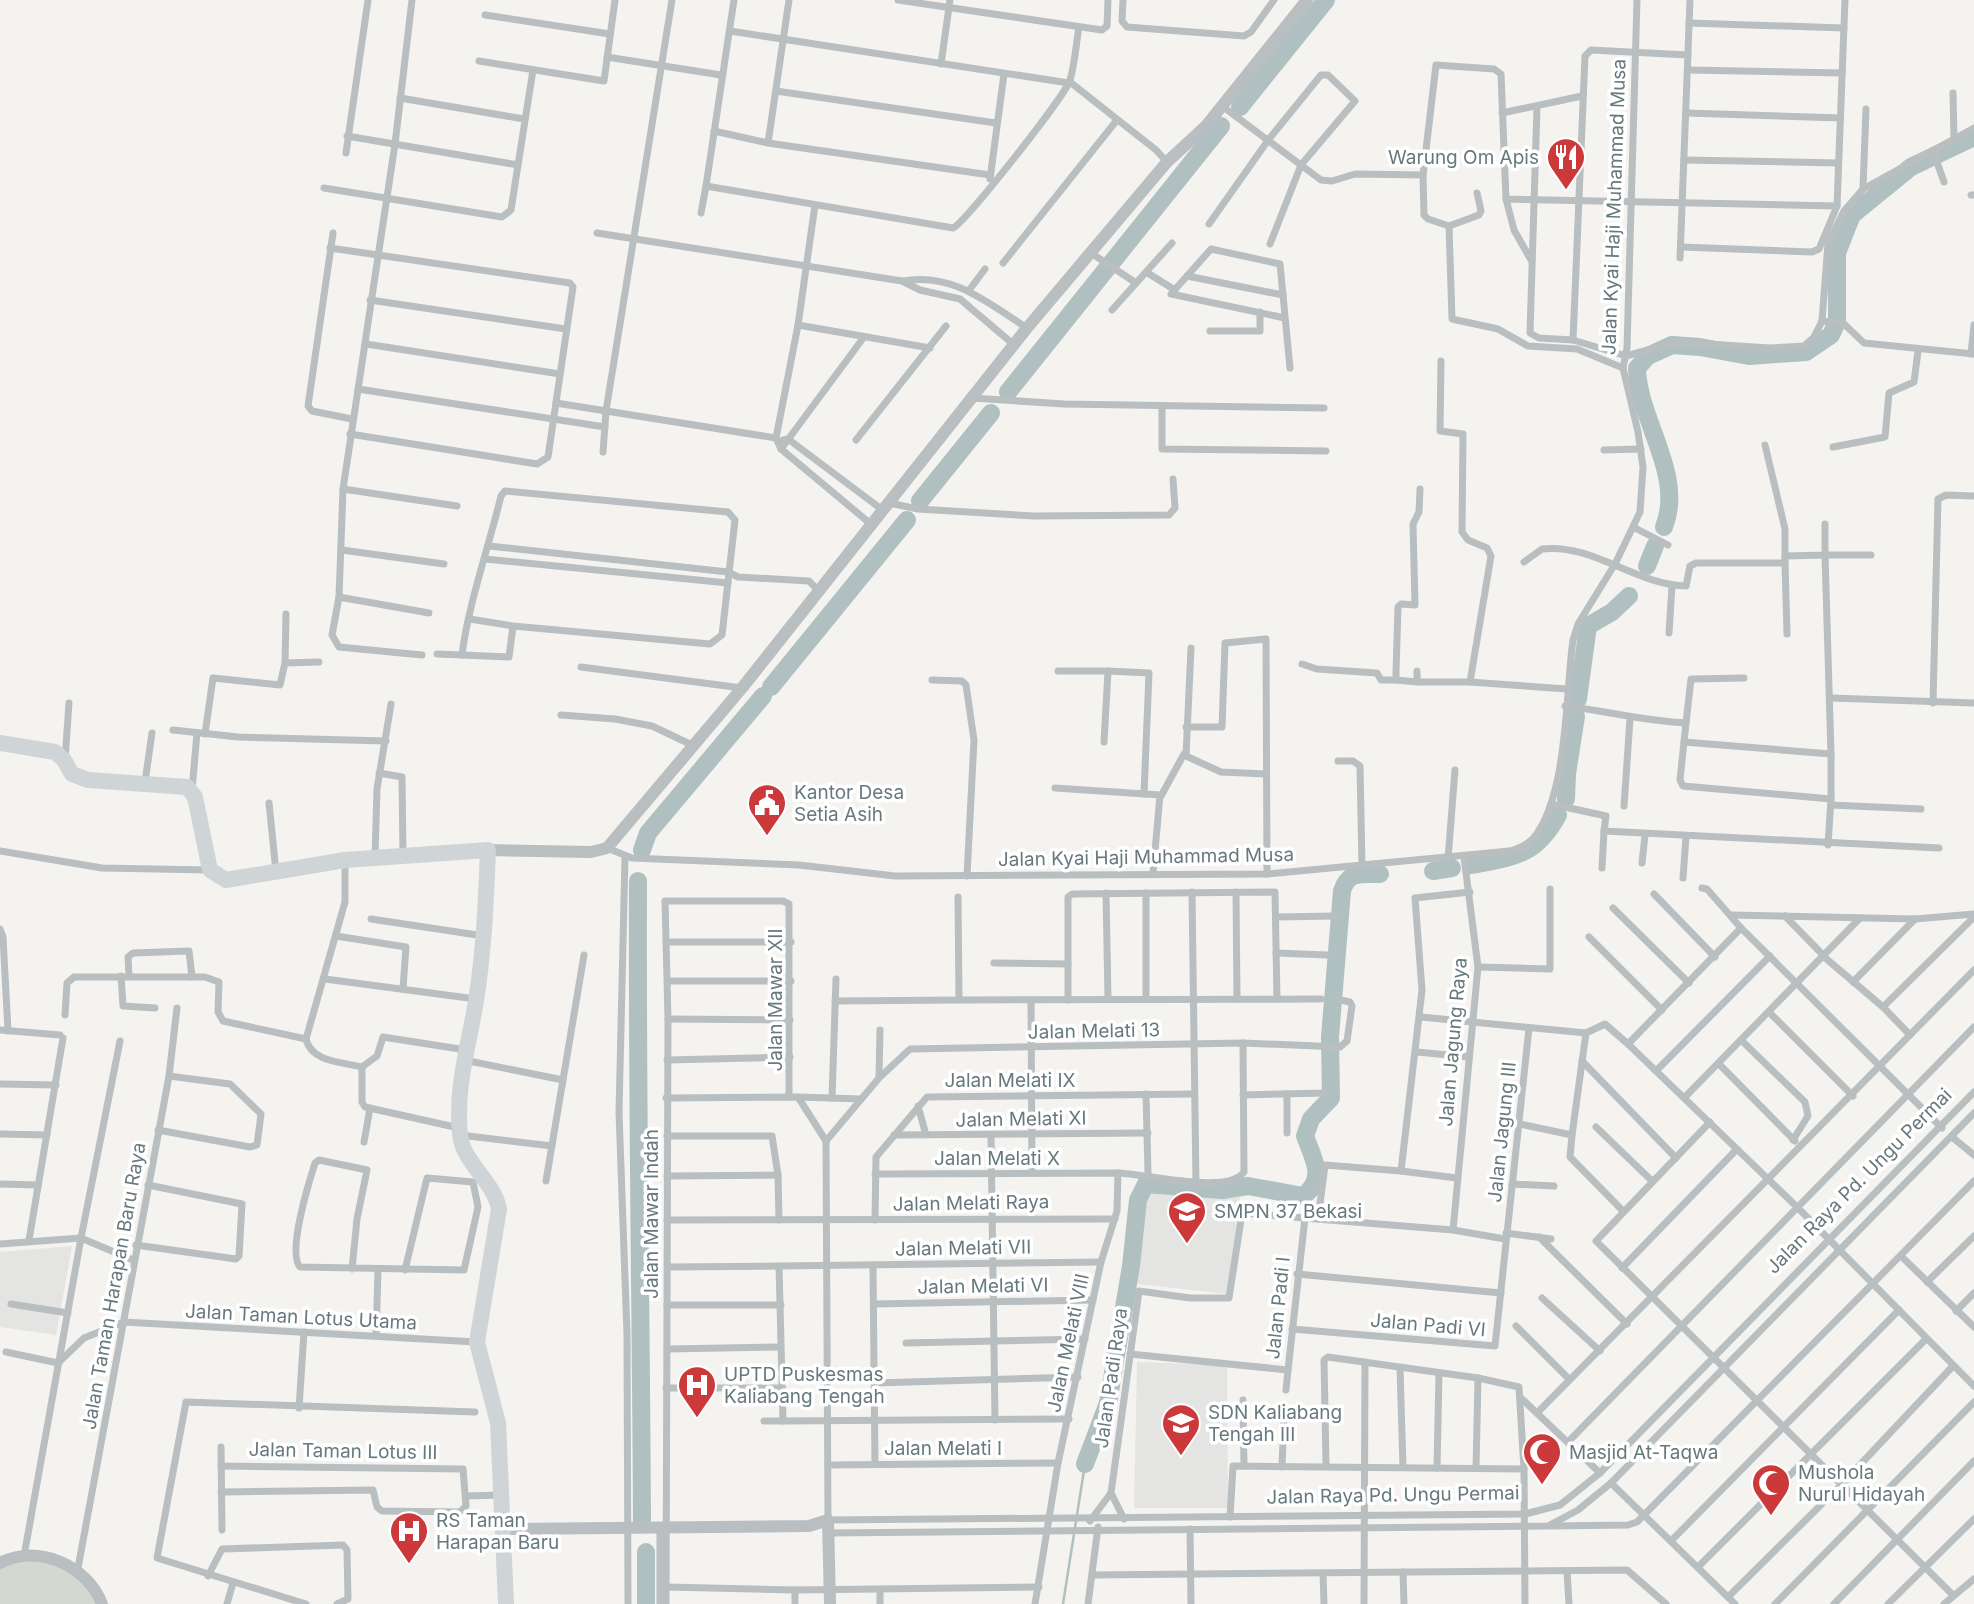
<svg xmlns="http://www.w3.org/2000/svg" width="1974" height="1604" font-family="Inter,sans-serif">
<rect width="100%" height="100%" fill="#f4f3f0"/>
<!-- built -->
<g fill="#e4e5e3">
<polygon points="1154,1190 1240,1197 1227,1294 1137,1284 1145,1207"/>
<polygon points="72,1246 56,1335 0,1327 0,1252"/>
<polygon points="1137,1362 1227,1365 1228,1508 1134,1508"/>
</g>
<!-- green -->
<polygon fill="#d5d8d0" points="17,1556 78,1568 102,1604 0,1604 0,1563"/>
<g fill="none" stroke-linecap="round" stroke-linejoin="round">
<!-- stream -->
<polyline stroke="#b0c0c0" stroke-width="2.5" points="1063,1604 1085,1464"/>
<!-- river -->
<g stroke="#b0c0c0" stroke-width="18">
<polyline points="1240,107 1326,0"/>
<polyline points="1008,392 1221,126"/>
<polyline points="920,501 991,413"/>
<path d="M1664,527C1685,475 1638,420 1637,368L1648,356L1672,345L1700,347L1749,356L1806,352L1831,335L1837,322V253L1852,215L1911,167L1974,137"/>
<polyline points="1647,566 1655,546"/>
<polyline points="771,687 907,520"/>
<polyline points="1578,699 1588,626 1612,612 1629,596"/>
<polyline points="1566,799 1567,774 1576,716"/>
<polyline points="642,850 648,833 763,696"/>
<path d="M1471,865C1514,857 1536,856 1558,815"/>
<polyline points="1433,871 1452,868"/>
<path d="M638,881C637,1095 641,1308 642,1522"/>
<path d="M1085,1464L1108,1403L1131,1266L1138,1200L1146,1184L1222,1190L1248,1186L1303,1196C1327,1179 1313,1158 1305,1136L1311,1119L1331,1098L1330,1037L1342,891C1348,871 1361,874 1380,874"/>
<polyline points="646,1552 646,1604"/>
</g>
<!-- minor -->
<g stroke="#b9bec0" stroke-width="7">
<polyline points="412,0 395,144 343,489 339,597 332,635 339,647 422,655"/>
<path d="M734,0L706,186L953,228C964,224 1066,95 1070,80C1075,64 1076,44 1079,27"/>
<polyline points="898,0 1102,30 1107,26 1108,0"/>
<polyline points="1123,0 1122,21 1127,27 1244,36 1251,32 1274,0"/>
<polyline points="485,15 610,34"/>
<polyline points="1689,23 1844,28"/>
<polyline points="730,31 1069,83"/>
<polyline points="607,57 721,75"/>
<polyline points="479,61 604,81 615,0"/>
<polyline points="941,64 950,0"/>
<polyline points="1689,70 1842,73"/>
<polyline points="1070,82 1156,150 1167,162"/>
<polyline points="776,91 996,123"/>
<polyline points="1953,93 1954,140"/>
<polyline points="400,98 524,119"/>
<polyline points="1222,106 1321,180 1332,181 1355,174 1423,175"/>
<polyline points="1537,107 1530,333 1539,338 1573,340 1626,356 1677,342 1770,348 1804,346 1814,337 1822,321 1828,243 1844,211 1863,189 1974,128"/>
<polyline points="1502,113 1582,96"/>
<polyline points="1687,113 1840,118"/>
<polyline points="714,131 768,143 990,175"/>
<polyline points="347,136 518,165 533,70"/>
<polyline points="768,143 789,0"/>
<polyline points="1933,151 1944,182"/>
<polyline points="346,153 368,0"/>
<polyline points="1684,160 1838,163"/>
<polyline points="990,179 1004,74"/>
<polyline points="324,188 502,217 511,210 518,165"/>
<polyline points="1863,189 1866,109"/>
<polyline points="1971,195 1974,195"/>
<polyline points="1506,199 1514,230 1531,260"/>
<polyline points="701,213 706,186"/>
<polyline points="1209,224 1269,139 1321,75 1328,75 1355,101 1301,165 1270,244"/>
<polyline points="1449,226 1479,215 1481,211 1477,193"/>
<polyline points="333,233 308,406 312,411 352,419"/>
<polyline points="597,233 902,281 920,290 960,299 1013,344"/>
<polyline points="1682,247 1812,252 1819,249 1837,206 1845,0"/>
<polyline points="330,248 570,283 573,287 548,457 537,464 350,434"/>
<polyline points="1091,253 1136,283"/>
<polyline points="1680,258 1690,0"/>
<polyline points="1003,263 1117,120"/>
<polyline points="1146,272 1175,290"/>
<polyline points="1187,276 1283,295"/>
<path d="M903,281C953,272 988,303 1027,328"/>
<polyline points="970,289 985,269"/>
<polyline points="370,300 566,329"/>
<polyline points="1112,310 1172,243"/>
<polyline points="1285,318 1171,294 1211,249 1280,264 1290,368"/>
<polyline points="1822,321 1843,323 1864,343 1974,354"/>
<polyline points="798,325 930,348"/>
<polyline points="1210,331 1260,331 1260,312"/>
<polyline points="1573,340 1585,56 1591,50 1688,55"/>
<polyline points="366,344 560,374"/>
<polyline points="1971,354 1974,325"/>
<polyline points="1441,361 1440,431 1463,434 1462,532 1468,540 1487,548 1491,556 1470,682"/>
<polyline points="1623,368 1577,349 1528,346 1498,329 1452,319 1449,226 1428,219 1424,215 1423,175 1436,65 1494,69 1501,74 1506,199 1837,206"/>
<polyline points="358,389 605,427"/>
<polyline points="972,398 1064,404 1324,408"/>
<polyline points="556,403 776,438 781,449 872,525"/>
<polyline points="1162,406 1162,449 1326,451"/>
<polyline points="776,438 798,325 815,205"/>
<polyline points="783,440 788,439 884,511"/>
<polyline points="856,440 946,326"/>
<polyline points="1833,447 1885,437 1889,393 1914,382 1918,351"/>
<polyline points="781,449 864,337"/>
<polyline points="1604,450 1641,449"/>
<polyline points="603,452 606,411 672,0"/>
<polyline points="343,489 457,506"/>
<polyline points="889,503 918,509 1034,516 1169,515 1175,508 1173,479"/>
<polyline points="1635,528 1668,545"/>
<polyline points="489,546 728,572 738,577 809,581 818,590"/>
<polyline points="342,550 444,564"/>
<polyline points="1785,556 1825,555 1825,524"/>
<polyline points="485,559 728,583"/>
<path d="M1524,562L1542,549C1593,543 1636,585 1686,586L1690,566L1696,563H1785V529L1765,445"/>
<polyline points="1785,563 1787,634"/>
<polyline points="339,597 429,613"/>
<path d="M470,619L513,626L710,644L722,635L735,520L728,512L505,491L501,496C489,546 468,605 462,655L509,657L513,626"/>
<polyline points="1669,633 1672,586"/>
<polyline points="1191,648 1186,756 1221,772 1266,774"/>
<polyline points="437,654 462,655"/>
<polyline points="285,663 286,614"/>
<polyline points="1302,664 1317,669 1377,673 1381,680 1396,680"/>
<polyline points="581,667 742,688"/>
<polyline points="1058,671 1108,671"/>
<polyline points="1417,671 1417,682 1470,682 1567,689"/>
<polyline points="932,680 962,681 966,685 974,740 967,876"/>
<polyline points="1417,682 1396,680 1396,672 1398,607 1401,604 1415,605 1413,524 1419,512 1420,489"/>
<polyline points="1831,698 1974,703"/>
<polyline points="1933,703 1938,499 1946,495 1974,496"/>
<path d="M1565,706C1607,711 1644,721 1686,723L1680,780L1683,786L1831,799L1828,845"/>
<polyline points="561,715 615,719 652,726 692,745"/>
<polyline points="1686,723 1691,679 1744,678"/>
<polyline points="1186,727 1222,727 1225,643 1266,639 1267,874"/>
<polyline points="173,730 238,737 386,741"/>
<polyline points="205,734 213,678 280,685 285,663 319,662"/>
<polyline points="1104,742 1108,671 1149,673 1144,794"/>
<polyline points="1684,742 1831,754 1825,555 1871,555"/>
<polyline points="65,760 69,703"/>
<polyline points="1338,761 1353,761 1360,766 1362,866"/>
<polyline points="379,773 402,777 403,855"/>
<polyline points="145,782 152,733"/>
<polyline points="1055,788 1160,795 1153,873"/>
<polyline points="192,790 197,733"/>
<polyline points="1161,796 1184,754"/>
<polyline points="1831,799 1831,754"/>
<polyline points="269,803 276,872"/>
<polyline points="1551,804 1606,816 1604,831"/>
<polyline points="1831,805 1921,809"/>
<polyline points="1624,806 1630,719"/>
<path d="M607,848L632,858L799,865L895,876L1267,874L1520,850L1526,846C1569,809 1565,694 1573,640L1578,624L1615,564L1640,512L1643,467L1638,432L1623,368L1627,348L1637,0"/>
<polyline points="0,851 102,868 209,870"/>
<polyline points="375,856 377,789 391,704"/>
<polyline points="625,857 619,1112 627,1334 628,1604"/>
<polyline points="1448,859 1455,770"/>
<path d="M345,860V902L306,1039C311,1062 342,1062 362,1067L377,1056L383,1037L466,1050"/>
<polyline points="1642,863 1645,835"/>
<polyline points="1602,868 1604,831 1939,848"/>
<polyline points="1683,878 1686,837"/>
<polyline points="1702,888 1707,889 1741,928 1942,1128"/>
<polyline points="1192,892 1196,1184"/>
<polyline points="1236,892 1237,999"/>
<polyline points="1106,893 1108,999"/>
<polyline points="1146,893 1146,998"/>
<polyline points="1654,894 1715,957"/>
<polyline points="958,897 959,1000 1321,999"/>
<polyline points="1613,908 1689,983"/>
<polyline points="1731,915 1915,919 1974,914"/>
<polyline points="1785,916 1823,955"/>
<polyline points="1276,917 1335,916"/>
<polyline points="371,919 484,936"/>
<polyline points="0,929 3,937 8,1031"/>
<polyline points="336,936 406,947 403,988"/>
<polyline points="1589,937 1662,1010"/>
<polyline points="667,942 791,942"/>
<polyline points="1276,953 1327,955"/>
<polyline points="1823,956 1883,1007 1973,918"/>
<polyline points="994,963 1068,964"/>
<polyline points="1478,967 1550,969 1550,889"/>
<polyline points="121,976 123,1006 155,1008"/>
<polyline points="129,976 128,957 133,953 189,951 192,977"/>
<polyline points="325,979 476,999"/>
<polyline points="668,981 791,981"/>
<polyline points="1853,982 1915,919"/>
<polyline points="1031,1000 1032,1173"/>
<polyline points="1068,1000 1068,897 1072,894 1275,892 1277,999"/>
<polyline points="835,1001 959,1000"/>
<polyline points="1883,1007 1910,1035"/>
<polyline points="1769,1012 1853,1096"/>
<polyline points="65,1015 67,983 74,977 205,977 219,982 218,1012 223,1021 306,1039"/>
<polyline points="1421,1017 1586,1033"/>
<polyline points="668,1019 790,1020"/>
<polyline points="0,1030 60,1035"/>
<polyline points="1586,1033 1605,1024 1628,1044 1796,1206 1974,1386"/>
<polyline points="1741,1040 1805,1102 1808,1116 1793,1140"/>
<polyline points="1628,1044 1741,928"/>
<polyline points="1417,1052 1469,1057"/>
<polyline points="464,1060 563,1080"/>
<polyline points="667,1060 790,1057"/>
<polyline points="1582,1061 1676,1158"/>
<polyline points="1719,1064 1795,1141"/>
<polyline points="362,1067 362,1102 365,1107 459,1128"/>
<polyline points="1656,1071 1770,956"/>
<polyline points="879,1077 880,1030"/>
<polyline points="0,1084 56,1085"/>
<polyline points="1146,1094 1148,1174"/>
<polyline points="1287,1094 1287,1133"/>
<polyline points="1243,1095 1326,1093"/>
<polyline points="798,1097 861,1099"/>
<polyline points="1685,1097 1860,918"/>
<polyline points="666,1098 798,1097 826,1141"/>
<polyline points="832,1098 836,979"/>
<polyline points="918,1106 926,1135"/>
<polyline points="1710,1122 1596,1241 1953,1595"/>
<polyline points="1520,1124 1572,1135 1586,1033"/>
<polyline points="1596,1127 1651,1180"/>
<polyline points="158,1130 250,1147 257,1145 261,1114 230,1084 169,1076"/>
<polyline points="0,1134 47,1135"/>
<polyline points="460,1135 552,1146"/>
<polyline points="894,1135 1148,1133"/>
<polyline points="991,1135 995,1420"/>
<polyline points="1572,1135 1570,1157 1623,1211"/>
<polyline points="667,1136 772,1136 778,1175 779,1220"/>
<polyline points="1952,1137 1974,1155"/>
<polyline points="826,1141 828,1520 1525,1514 1560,1505 1600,1473 1974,1092"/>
<polyline points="826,1141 879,1078 910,1049 1243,1043 1340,1047 1347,1041 1352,1006 1350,1002 1336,999"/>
<polyline points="364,1142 370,1108"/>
<polyline points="1401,1171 1457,1178"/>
<path d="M875,1174L1118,1173C1147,1174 1228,1195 1244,1172L1243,1043"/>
<polyline points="667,1176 778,1175"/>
<polyline points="546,1181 584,955"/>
<polyline points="0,1184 38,1185"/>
<polyline points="1512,1184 1554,1186"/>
<polyline points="1318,1219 1325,1165 1401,1171 1422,990 1415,898 1470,892"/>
<polyline points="667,1220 1115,1219"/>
<polyline points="875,1220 876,1157 927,1097 1194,1094"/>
<polyline points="1453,1230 1478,967 1464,857"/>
<polyline points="1506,1233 1551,1239"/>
<polyline points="1539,1237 1627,1324"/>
<polyline points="29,1240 63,1038"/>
<polyline points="0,1244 81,1238 133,1260"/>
<polyline points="136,1245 236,1259 239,1256 242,1204 148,1185"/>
<polyline points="1901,1256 1974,1327"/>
<polyline points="873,1266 875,1464"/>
<polyline points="668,1267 779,1266"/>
<polyline points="1622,1268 1737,1149"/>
<path d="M352,1269L357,1219L367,1170L319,1160L315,1163C309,1182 287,1253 300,1267L464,1270L478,1207L473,1182L427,1178L405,1270"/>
<polyline points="1297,1274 1501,1293"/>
<polyline points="1927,1282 1974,1236"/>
<polyline points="1542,1298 1600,1351"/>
<polyline points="11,1304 68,1313"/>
<polyline points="874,1304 1093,1300"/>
<polyline points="667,1305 781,1305"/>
<polyline points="1956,1311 1974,1293"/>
<polyline points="1516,1326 1569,1379"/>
<polyline points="1292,1329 1495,1346 1529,1028"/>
<polyline points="376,1336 378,1271"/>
<polyline points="906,1343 1085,1339"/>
<polyline points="667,1349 779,1347"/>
<polyline points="6,1352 58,1363 84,1338 124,1322 476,1342"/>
<polyline points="1130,1354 1288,1370 1305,1218"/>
<polyline points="1400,1368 1403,1467"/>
<polyline points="875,1383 1078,1377"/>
<polyline points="666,1388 782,1388"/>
<polyline points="1286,1390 1288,1370"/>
<polyline points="1521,1398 1600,1473"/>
<polyline points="1243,1400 1244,1466"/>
<polyline points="299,1408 304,1332"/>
<polyline points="1537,1413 1974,970"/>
<polyline points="1069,1419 783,1421 779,1266 1101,1262"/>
<polyline points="764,1421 783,1421"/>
<polyline points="1568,1442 1974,1027"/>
<polyline points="221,1447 222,1530"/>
<polyline points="829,1465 1058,1463"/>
<polyline points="1326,1465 1324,1360 1328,1357 1478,1378 1519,1387 1524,1469 1525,1604"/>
<polyline points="1282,1467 1284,1415"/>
<polyline points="1437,1468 1439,1374"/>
<polyline points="1476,1468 1478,1378"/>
<polyline points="1611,1483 1735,1604"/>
<polyline points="221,1492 373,1490 377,1507 382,1511 460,1512 466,1506 463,1469 221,1466"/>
<polyline points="1111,1493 1124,1519"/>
<polyline points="466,1496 501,1495"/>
<polyline points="1230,1517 1233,1466 1524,1469"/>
<polyline points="1090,1521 1111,1493 1139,1291 1190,1298 1229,1298 1242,1213 1453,1230 1505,1239"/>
<polyline points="1551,1526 1628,1525 1637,1522 1974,1181"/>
<polyline points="660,1527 660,1604"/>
<polyline points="1190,1529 1191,1604"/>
<polyline points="828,1533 1548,1526 1578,1510 1611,1483 1974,1113"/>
<polyline points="1671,1541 1899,1310"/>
<polyline points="24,1556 81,1238 120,1041"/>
<polyline points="1698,1567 1926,1339"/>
<polyline points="78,1568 169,1076 177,1008"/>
<polyline points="1567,1571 1569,1604"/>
<polyline points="1403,1572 1404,1604"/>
<polyline points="1323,1573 1324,1604"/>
<polyline points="1092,1575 1627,1570 1666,1604"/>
<polyline points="208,1576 222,1549 343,1545 347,1550 348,1599 337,1604"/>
<polyline points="666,1587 795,1590 1039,1587"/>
<polyline points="795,1590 795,1604"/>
<polyline points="1728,1597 1841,1485 1953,1366"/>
<polyline points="227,1604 233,1583"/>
<polyline points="306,1604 157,1558 186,1402 475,1412"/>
<polyline points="666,1604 668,1019 665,901 783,901 789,904 789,1097"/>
<polyline points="880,1604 880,1589"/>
<polyline points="1035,1604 1058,1463 1101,1262 1117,1211 1118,1173"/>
<polyline points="1088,1604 1098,1527"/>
<polyline points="1364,1604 1365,1362"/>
<polyline points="1775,1604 1974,1402"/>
<polyline points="1834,1604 1974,1461"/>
<polyline points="1888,1604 1974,1519"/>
<polyline points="1944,1604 1974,1579"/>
</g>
<!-- tertiary -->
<g stroke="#b9bec0" stroke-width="12">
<polyline points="488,850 591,852 607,848 742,688 1027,328 1167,162 1206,126 1307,0"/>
<polyline points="504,1529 809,1526 828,1520 830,1604"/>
<path d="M0,1563C38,1543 88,1566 102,1604"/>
</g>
<!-- primary -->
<path stroke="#cfd5d6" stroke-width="16" d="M0,743L55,752L64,760L72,774L88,780L187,787L195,797L210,870L226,880L345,860L488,850C486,900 484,951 476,1001C469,1044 455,1089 460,1134C462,1162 494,1181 499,1209L477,1342L498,1423L506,1604"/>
</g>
<!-- icons -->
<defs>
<symbol id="restaurant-pin" viewBox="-11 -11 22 30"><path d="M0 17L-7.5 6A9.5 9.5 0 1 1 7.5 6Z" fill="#cb393b" stroke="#fff"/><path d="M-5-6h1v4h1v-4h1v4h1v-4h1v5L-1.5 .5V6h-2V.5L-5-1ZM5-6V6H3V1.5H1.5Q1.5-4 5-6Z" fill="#fff"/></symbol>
<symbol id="civic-pin" viewBox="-11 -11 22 30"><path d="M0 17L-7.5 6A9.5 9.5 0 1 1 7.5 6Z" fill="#cb393b" stroke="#fff"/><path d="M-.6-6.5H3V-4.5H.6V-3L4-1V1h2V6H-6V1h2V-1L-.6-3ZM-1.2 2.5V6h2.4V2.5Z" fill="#fff"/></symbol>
<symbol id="school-pin" viewBox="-11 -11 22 30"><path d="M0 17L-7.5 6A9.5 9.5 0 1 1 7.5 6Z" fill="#cb393b" stroke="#fff"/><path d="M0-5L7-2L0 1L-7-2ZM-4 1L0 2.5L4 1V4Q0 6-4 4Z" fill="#fff"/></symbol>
<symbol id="hospital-pin" viewBox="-11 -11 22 30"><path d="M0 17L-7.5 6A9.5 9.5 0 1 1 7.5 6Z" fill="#cb393b" stroke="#fff"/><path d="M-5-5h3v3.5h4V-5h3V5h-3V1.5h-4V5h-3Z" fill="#fff"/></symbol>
<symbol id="mosque-pin" viewBox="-11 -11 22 30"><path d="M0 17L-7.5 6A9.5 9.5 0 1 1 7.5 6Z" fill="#cb393b" stroke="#fff"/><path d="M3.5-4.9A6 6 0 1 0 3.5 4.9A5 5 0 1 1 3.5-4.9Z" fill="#fff"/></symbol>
</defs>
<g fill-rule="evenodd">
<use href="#restaurant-pin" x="1544" y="135" width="44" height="60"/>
<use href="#civic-pin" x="745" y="781" width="44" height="60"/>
<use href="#school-pin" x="1165" y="1189" width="44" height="60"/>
<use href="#hospital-pin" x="675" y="1363" width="44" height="60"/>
<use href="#school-pin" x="1159" y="1401" width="44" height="60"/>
<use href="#mosque-pin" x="1520" y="1430" width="44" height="60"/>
<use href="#mosque-pin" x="1749" y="1461" width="44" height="60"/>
<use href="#hospital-pin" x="387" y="1509" width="44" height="60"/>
</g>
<g text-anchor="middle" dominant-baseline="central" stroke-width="7" stroke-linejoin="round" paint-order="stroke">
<!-- poi labels -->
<g font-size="19" fill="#67797d" stroke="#fff" text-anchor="start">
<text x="1539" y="157" text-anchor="end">Warung Om Apis</text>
<text x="794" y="792">Kantor Desa<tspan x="794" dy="22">Setia Asih</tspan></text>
<text x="1214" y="1211">SMPN 37 Bekasi</text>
<text x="724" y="1374">UPTD Puskesmas<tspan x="724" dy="22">Kaliabang Tengah</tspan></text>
<text x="1208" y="1412">SDN Kaliabang<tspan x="1208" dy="22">Tengah III</tspan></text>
<text x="1569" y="1452">Masjid At-Taqwa</text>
<text x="1798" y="1472">Mushola<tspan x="1798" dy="22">Nurul Hidayah</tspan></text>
<text x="436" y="1520">RS Taman<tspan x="436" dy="22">Harapan Baru</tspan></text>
</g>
<!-- street labels -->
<g font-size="19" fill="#67797d" stroke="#fff">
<text transform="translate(1614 207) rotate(-88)">Jalan Kyai Haji Muhammad Musa</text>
<text transform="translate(1146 857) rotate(-1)">Jalan Kyai Haji Muhammad Musa</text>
<text transform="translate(775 1000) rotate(-90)">Jalan Mawar XII</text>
<text transform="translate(1094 1031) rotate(-1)">Jalan Melati 13</text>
<text transform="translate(1453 1042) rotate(-85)">Jalan Jagung Raya</text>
<text x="1010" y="1080">Jalan Melati IX</text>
<text transform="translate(1021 1119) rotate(-1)">Jalan Melati XI</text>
<text transform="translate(1502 1132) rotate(-84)">Jalan Jagung III</text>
<text x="997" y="1158">Jalan Melati X</text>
<text transform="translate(1859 1181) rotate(-45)">Jalan Raya Pd. Ungu Permai</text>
<text transform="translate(971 1203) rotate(-1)">Jalan Melati Raya</text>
<text transform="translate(651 1214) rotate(-90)">Jalan Mawar Indah</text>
<text transform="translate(963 1248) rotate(-1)">Jalan Melati VII</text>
<text transform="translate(114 1286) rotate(-80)">Jalan Taman Harapan Baru Raya</text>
<text transform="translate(983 1286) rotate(-1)">Jalan Melati VI</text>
<text transform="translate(1278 1308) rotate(-84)">Jalan Padi I</text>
<text transform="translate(301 1317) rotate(3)">Jalan Taman Lotus Utama</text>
<text transform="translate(1428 1325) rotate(5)">Jalan Padi VI</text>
<text transform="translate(1068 1343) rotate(-78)">Jalan Melati VIII</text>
<text transform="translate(1111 1378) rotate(-82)">Jalan Padi Raya</text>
<text x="943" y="1448">Jalan Melati I</text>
<text transform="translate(343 1451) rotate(1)">Jalan Taman Lotus III</text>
<text transform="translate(1393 1495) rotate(-1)">Jalan Raya Pd. Ungu Permai</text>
</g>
</g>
</svg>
